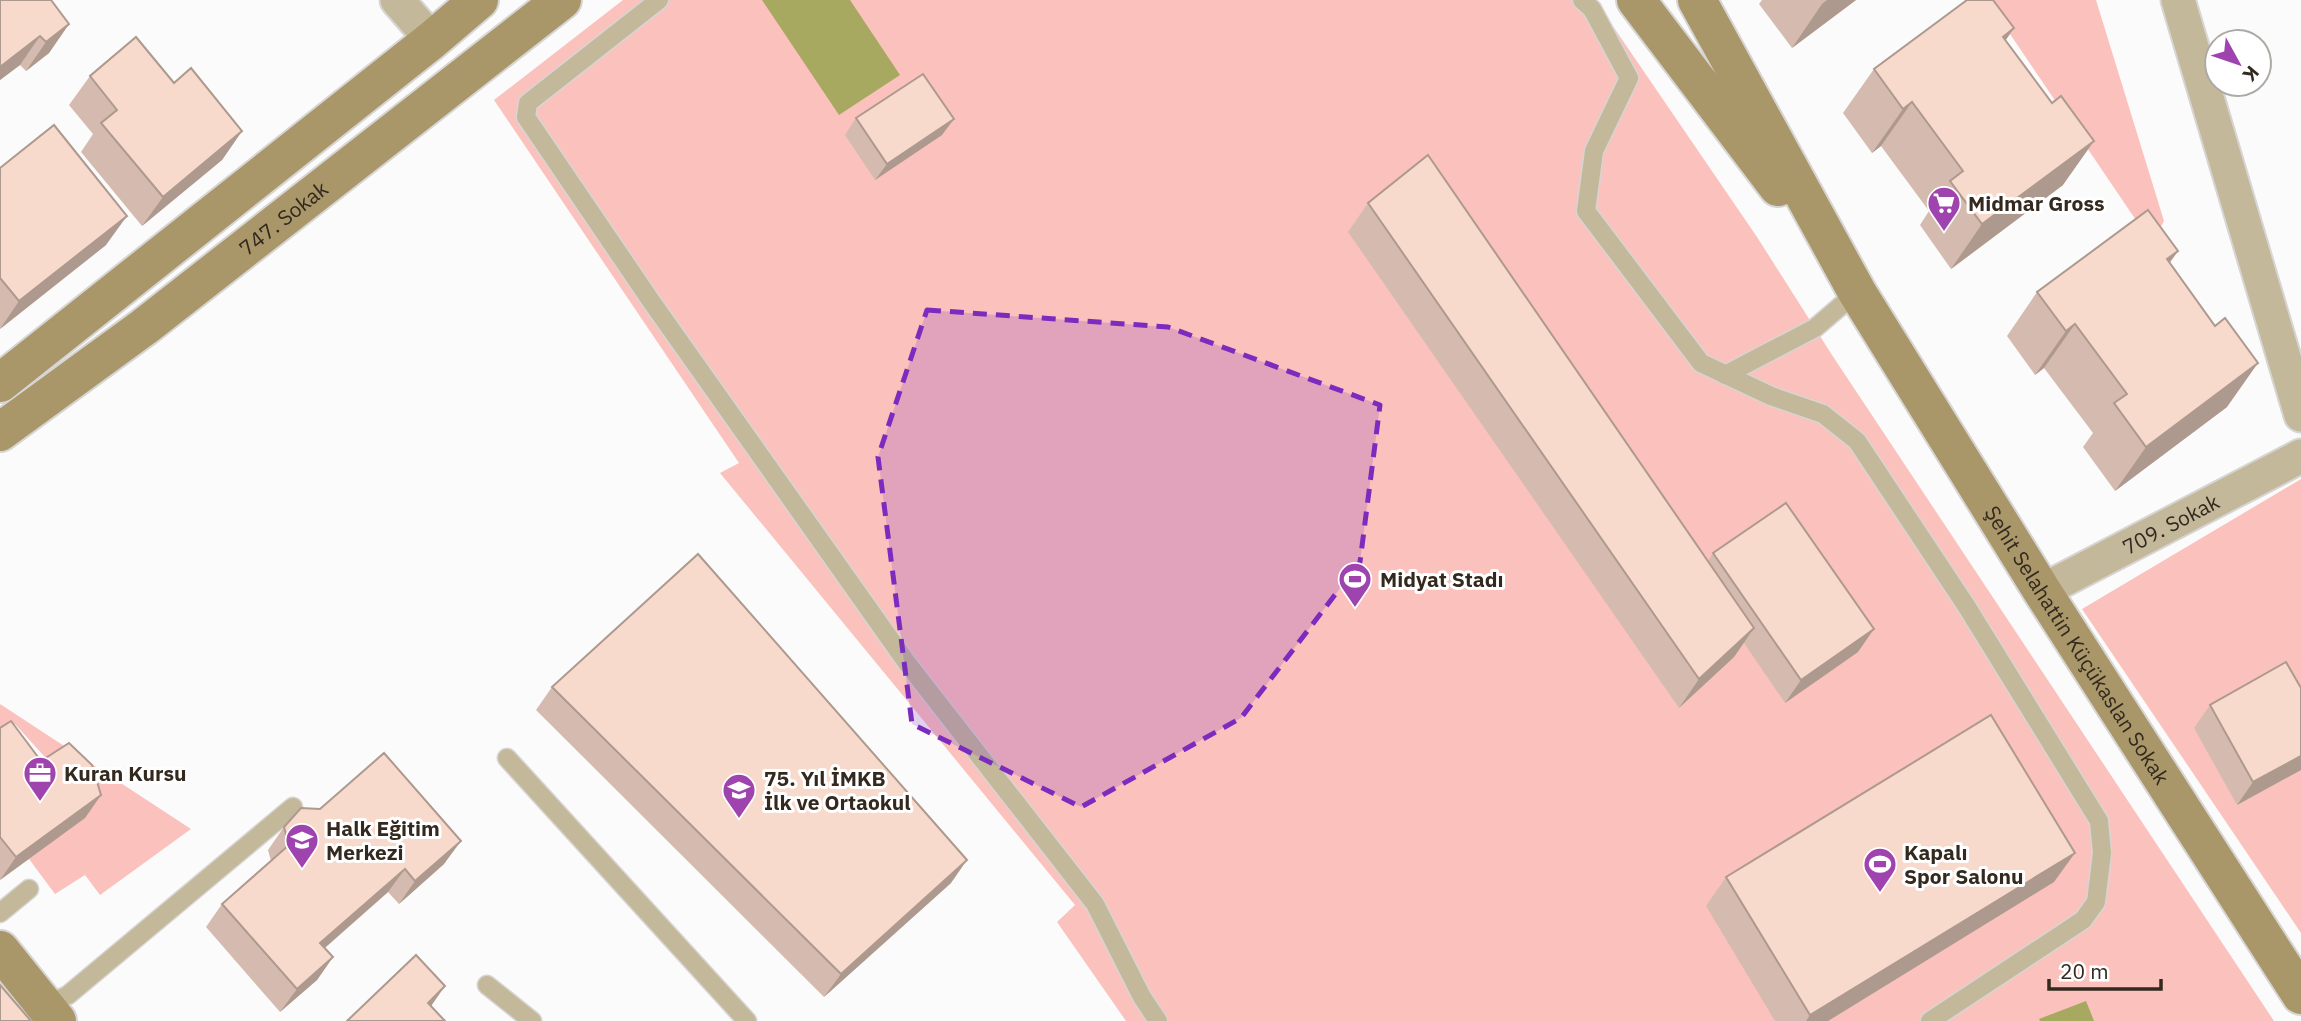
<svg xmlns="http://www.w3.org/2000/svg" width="2301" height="1021" font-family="'IBM Plex Sans',sans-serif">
<rect width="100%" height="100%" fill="#fbfbfb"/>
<!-- green -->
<g fill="#fbc1bc">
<polygon points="623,0 1595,0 1757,237 1832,355 2274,1021 1126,1021 1057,922 1075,905 720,473 739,463 494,100"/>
<polygon points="1987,0 2096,0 2164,221 2158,232 2144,232"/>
<polygon points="2301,479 2301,933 2082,609"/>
<polygon points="0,704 191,829 100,895 85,875 55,894 29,859 53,766 15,724 0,739"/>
</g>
<!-- water -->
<g fill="#a8a960">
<polygon points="762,0 850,0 900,75 839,115"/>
<polygon points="2086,1001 2094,1021 2040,1021 2039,1019"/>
</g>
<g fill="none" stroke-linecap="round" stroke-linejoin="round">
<defs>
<g id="lane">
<polyline points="659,0 528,103 526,117 651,301 907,663 1095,904 1142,997 1158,1021"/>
<polyline points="1582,0 1592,9 1629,78 1594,151 1586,211 1701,363 1771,396 1823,414 1857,441 1967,607 2099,821 2102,853 2096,902 2083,920 1930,1021"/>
<polyline points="1725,375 1815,328 1857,292"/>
<polyline points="507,758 747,1021"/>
<polyline points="0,913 29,889"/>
<polyline points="487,985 532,1021"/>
<polyline points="45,1006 68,995 293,807"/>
</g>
<g id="street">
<polyline points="397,0 432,40"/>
<polyline points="2178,0 2301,415"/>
<path id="s1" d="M2042,591L2301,456"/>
</g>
<g id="secondary">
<polyline points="1636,0 1778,187"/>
<path id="s2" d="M1697,0L1857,292L2042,591L2301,995"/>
<polyline points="0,383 432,40 479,0"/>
<path id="s3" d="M0,432L144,327L562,0"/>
<polyline points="0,950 57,1021"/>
</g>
</defs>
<!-- lane casing -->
<use href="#lane" stroke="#d7d5d3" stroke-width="21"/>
<!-- street casing -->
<use href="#street" stroke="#d7d5d3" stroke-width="37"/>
<!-- secondary casing -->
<use href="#secondary" stroke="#d7d5d3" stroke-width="42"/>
<!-- lane -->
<use href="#lane" stroke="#c4b89a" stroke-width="18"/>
<!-- street -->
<use href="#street" stroke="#c4b89a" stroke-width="33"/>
<!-- secondary -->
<use href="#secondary" stroke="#a99669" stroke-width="38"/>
</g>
<!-- wall -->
<g fill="#d5bbaf">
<polygon points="0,0 69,24 49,53 26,71 20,65 0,80"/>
<polygon points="1762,0 1856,0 1792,48 1759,4"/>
<polygon points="2014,28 2005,41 2063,185 1951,269 1920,225 1929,211 1881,146 1872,153 1843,113 1874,69"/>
<polygon points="90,76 174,83 242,131 222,160 142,226 81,152 93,134 69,105"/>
<polygon points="856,118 942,135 875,180 845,135"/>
<polygon points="0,168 106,245 0,329"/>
<polygon points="1368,203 1708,561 1713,553 1858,652 1785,703 1744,643 1734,657 1679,708 1348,232"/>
<polygon points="2178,251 2169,263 2227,407 2115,491 2083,447 2093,433 2044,368 2035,375 2007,336 2037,292"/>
<polygon points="552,687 951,883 824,997 536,710"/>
<polygon points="2301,688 2301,770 2237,805 2194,728 2210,705"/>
<polygon points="0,728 41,761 101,795 85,818 0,880"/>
<polygon points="284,827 444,864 399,904 388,892 325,948 333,957 317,980 280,1012 206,927 222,904 271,861 268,850"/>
<polygon points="1726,877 2054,882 1828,1021 1775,1021 1706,906"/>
</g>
<!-- shaded-wall -->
<g fill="#ae998f">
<polygon points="1827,0 1856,0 1792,48 1822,4"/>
<polygon points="69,24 49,53 26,71 46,42"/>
<polygon points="2014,28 1983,73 2003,37"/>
<polygon points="40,36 20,65 0,80 0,67"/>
<polygon points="1912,102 1881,146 1872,153 1903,109"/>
<polygon points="954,119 942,135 875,180 887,164"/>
<polygon points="242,131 222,160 142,226 163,197"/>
<polygon points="2094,141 2063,185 1951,269 1982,224"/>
<polygon points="127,216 106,245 0,329 19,301"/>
<polygon points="2178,251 2147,295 2167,259"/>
<polygon points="2075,324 2044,368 2035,375 2066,331"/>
<polygon points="2258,363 2227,407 2115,491 2146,447"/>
<polygon points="1754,628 1734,657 1679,708 1699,679"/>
<polygon points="1874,629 1858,652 1785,703 1801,680"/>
<polygon points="2301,756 2301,770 2237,805 2253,782"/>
<polygon points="101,795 85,818 0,880 16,857"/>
<polygon points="461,841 444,864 399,904 415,881"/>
<polygon points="2075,853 2054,882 1828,1021 1806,1021 1810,1015"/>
<polygon points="967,860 951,883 824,997 841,974"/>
<polygon points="405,869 388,892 304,966 320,943"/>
<polygon points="333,957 317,980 280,1012 297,989"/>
<polygon points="445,986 429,1009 428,1003"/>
</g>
<!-- building -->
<g fill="#f8dacc" stroke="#ae998f" stroke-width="2">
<polygon points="0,0 51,0 69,24 46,42 40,36 0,67"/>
<polygon points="1967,0 1993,0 2014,28 2003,37 2052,103 2061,96 2094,141 1982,224 1950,181 1963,171 1912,102 1903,109 1874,69"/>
<polygon points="136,37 174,83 191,68 242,131 163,197 101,123 117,110 90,76"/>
<polygon points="923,74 954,119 887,164 856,118"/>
<polygon points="54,125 127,216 19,301 0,278 0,168"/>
<polygon points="1428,155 1754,628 1699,679 1368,203"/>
<polygon points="2148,210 2178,251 2167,259 2215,326 2225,318 2258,363 2146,447 2114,403 2127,394 2075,324 2066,331 2037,292"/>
<polygon points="1786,503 1874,629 1801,680 1713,553"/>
<polygon points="698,554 967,860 841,974 552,687"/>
<polygon points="2286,662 2301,688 2301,756 2253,782 2210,705"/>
<polygon points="1991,715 2075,853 1810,1015 1726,877"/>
<polygon points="11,721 41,761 69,743 92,765 101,795 16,857 0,837 0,728"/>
<polygon points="384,753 461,841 415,881 405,869 320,943 333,957 297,989 222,904 289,845 284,827 301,808 320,809"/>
<polygon points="416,955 445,986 428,1003 445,1021 347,1021"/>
<polygon points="0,985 31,1021 0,1021"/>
</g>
<!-- marked area -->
<path fill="#7b2cbf" fill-opacity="0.2" stroke="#7b2cbf" stroke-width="5" stroke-dasharray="14 9" stroke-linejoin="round" d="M927,310L1168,327L1380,405L1360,562L1241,718L1081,807L912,724L878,457Z"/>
<!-- icons -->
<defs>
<symbol id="supermarket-pin" viewBox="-11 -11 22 30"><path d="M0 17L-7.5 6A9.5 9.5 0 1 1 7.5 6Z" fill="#9f44af" stroke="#fff"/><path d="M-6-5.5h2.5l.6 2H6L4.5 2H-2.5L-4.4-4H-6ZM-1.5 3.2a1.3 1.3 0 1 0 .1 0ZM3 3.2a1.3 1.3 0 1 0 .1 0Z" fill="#fff"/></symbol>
<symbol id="stadium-pin" viewBox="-11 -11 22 30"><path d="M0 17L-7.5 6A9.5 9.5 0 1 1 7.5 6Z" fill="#9f44af" stroke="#fff"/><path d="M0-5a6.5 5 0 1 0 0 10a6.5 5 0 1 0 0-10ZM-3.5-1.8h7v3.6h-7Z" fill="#fff"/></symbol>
<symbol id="office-pin" viewBox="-11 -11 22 30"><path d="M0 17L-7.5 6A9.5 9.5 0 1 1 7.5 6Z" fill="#9f44af" stroke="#fff"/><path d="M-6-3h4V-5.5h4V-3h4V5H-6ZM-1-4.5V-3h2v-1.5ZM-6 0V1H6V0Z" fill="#fff"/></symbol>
<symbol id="school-pin" viewBox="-11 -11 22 30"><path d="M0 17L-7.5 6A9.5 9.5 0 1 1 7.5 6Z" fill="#9f44af" stroke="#fff"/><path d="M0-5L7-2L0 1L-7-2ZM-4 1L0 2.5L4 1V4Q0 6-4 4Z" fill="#fff"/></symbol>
</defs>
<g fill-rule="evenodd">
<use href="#supermarket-pin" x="1925" y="184" width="38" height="52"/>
<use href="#stadium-pin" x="1336" y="560" width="38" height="52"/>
<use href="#office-pin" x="21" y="754" width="38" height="52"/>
<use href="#school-pin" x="720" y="771" width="38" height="52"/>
<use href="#school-pin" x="283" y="821" width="38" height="52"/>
<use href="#stadium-pin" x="1861" y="845" width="38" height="52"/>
</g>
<g text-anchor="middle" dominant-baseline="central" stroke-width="6" stroke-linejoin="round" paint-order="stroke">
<!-- poi labels -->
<g font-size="21" font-weight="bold" fill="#33291e" stroke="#fff" text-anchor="start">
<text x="1968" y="203">Midmar Gross</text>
<text x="1380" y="579">Midyat Stadı</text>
<text x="64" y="773">Kuran Kursu</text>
<text x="764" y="778">75. Yıl İMKB<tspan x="764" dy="24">İlk ve Ortaokul</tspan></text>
<text x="326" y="828">Halk Eğitim<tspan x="326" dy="24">Merkezi</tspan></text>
<text x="1904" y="852">Kapalı<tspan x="1904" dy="24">Spor Salonu</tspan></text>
</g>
<!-- street labels -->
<g font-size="21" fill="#33291e" stroke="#fff">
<text stroke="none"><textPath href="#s3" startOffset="355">747. Sokak</textPath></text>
<text stroke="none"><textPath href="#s1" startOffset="145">709. Sokak</textPath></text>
<text stroke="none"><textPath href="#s2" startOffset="749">Şehit Selahattin Küçükaslan Sokak</textPath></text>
</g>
</g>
<!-- north arrow -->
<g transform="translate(2238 63) rotate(130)"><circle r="33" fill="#ffffff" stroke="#ada9a5" stroke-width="2"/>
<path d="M0-5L12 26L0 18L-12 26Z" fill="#9f44af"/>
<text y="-10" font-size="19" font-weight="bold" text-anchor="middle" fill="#33291e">K</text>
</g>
<!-- scale -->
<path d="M2049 979v10h112v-10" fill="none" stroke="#33291e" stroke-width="3.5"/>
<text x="2060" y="979" font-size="21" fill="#33291e" stroke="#ffffff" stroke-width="5" paint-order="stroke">20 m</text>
</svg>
